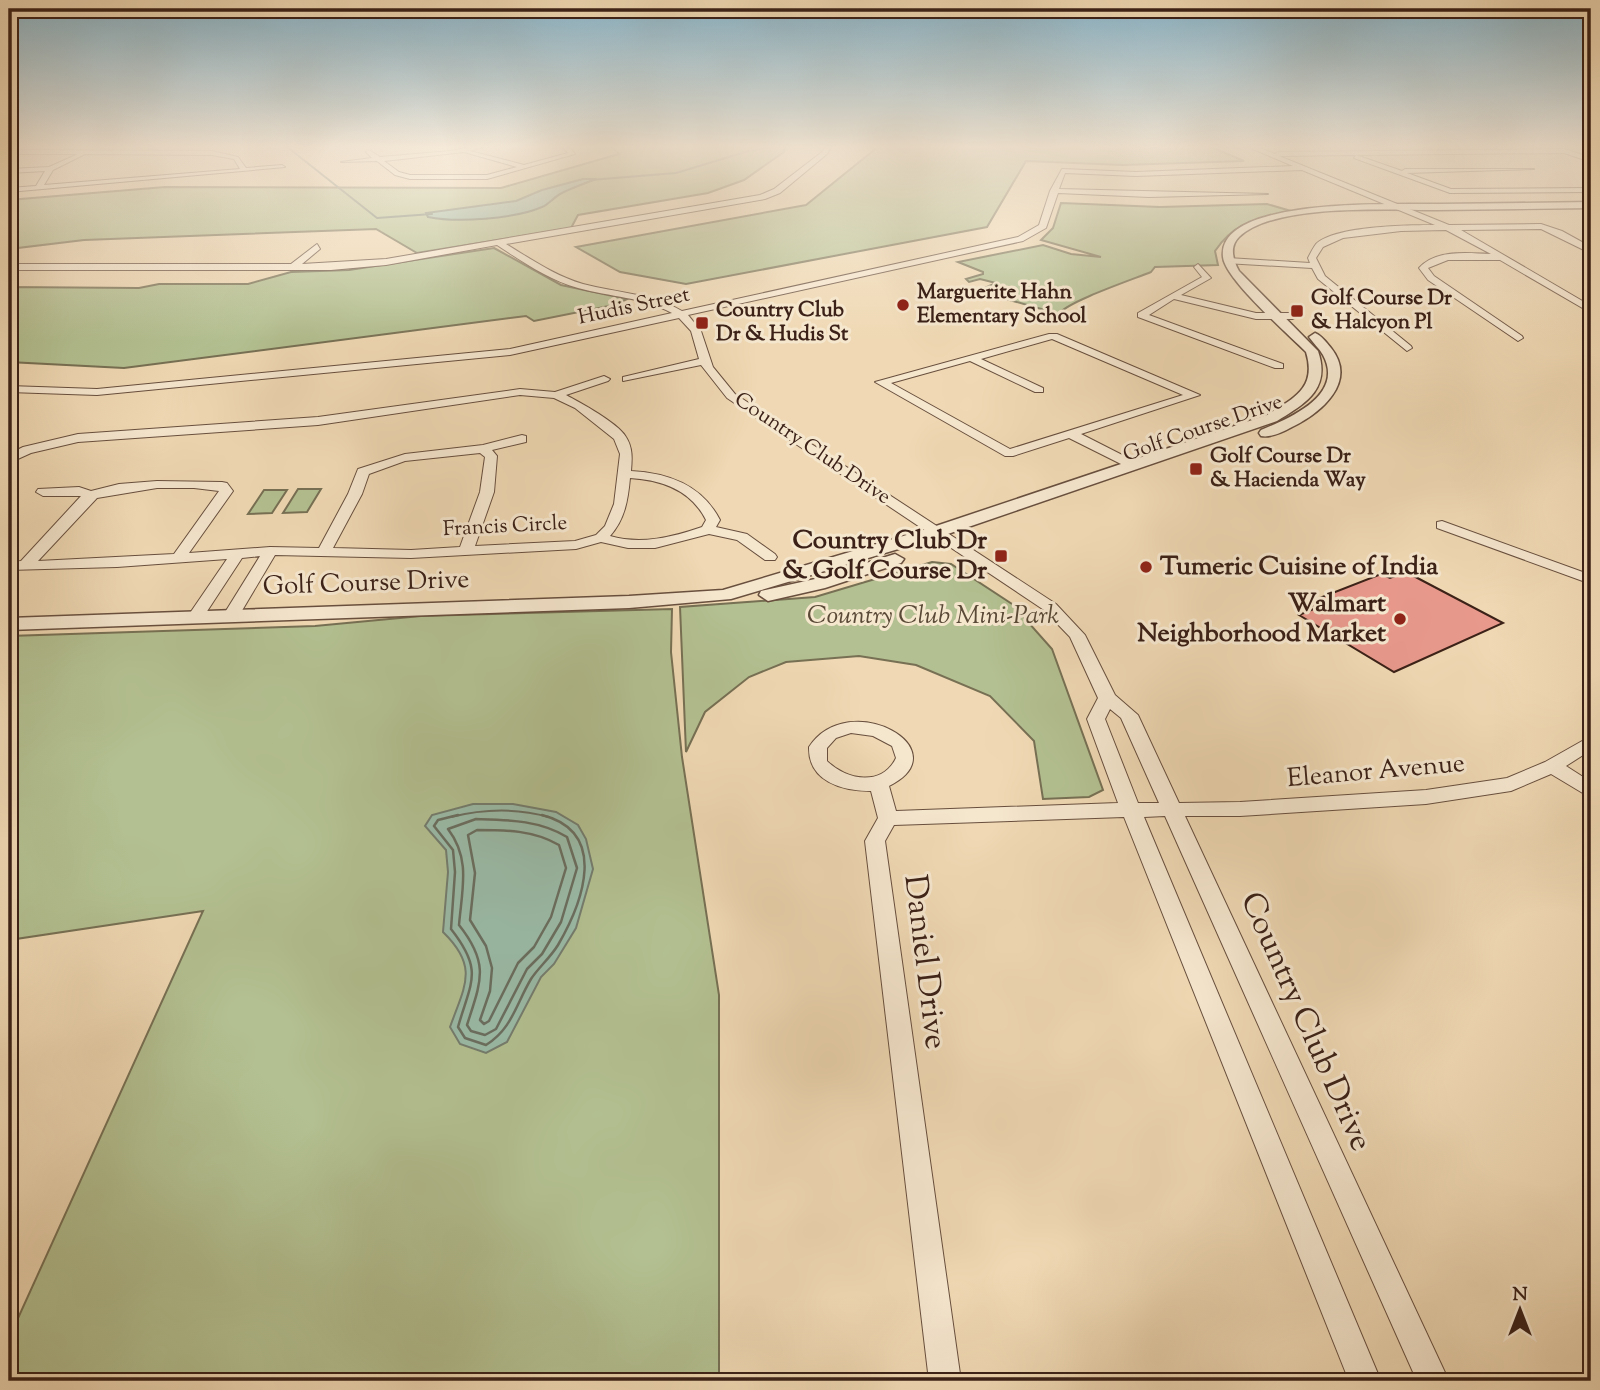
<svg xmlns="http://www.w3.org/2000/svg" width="1600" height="1390" font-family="'Sorts Mill Goudy',serif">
<rect width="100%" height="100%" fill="#efd8b3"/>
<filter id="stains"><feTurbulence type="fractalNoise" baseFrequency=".00286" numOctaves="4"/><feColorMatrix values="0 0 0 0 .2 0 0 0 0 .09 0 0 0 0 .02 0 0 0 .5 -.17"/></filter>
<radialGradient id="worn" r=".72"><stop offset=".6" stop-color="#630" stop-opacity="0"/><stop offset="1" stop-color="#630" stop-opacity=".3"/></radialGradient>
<!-- green -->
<g fill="#b3c091" stroke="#777054" stroke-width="2">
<polygon points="611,146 785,147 784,152 744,180 708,193 578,215 571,228 417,253 376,229 84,240 9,249 9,200 165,187 501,188 619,154"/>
<polygon points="879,146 1209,146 1244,161 1123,165 1026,161 987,227 686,284 620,272 576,247 806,205"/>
<path d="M1061,203L1160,207L1267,204L1291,211C1257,220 1236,220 1215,251L1218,265L1155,267L1151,272C1134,279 1066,302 1059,314L978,291L996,283L980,279L969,282L966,279L983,274V272L958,262L1043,245L1071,254L1101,257L1041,240L1053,228Z"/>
<polygon points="494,248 561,285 627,299 614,305 534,321 526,316 124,368 9,362 9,287 139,288 159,284 248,284 291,272 349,270"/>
<polygon points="298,489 321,489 307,512 283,513"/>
<polygon points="264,490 287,490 272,513 248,514"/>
<polygon points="932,562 951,564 1012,604 1052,649 1103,790 1089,797 1043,799 1034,741 990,696 916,665 859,656 786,662 749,677 705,712 686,752 680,607 815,597"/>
<polygon points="672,609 671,652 682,757 719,995 719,1381 9,1381 9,1338 203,911 9,940 9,636 315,626 421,616"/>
</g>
<!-- water -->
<g fill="#9abba8" stroke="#747d6e" stroke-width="2">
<path d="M583,179H596C584,184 571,188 560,194C553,198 549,204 542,207C514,219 457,223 428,217L426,213L516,201L542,190Z"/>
<path d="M473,804H513L556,812L578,825L586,839L593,869L576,928L554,964L541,977L507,1042L486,1053L460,1044L450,1027C465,985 479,967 443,932L448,872L446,850L425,826L432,815Z"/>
</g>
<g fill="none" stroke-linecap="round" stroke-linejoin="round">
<!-- shore-far1 -->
<path stroke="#6a6e60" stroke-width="2" d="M451,817C483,809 517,808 549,817"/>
<!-- shore -->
<g stroke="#6a6e60" stroke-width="2.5">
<path d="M458,815L438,820L434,826L453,850L455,872L451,929C484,971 471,981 458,1027L465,1038L486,1045C512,1029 516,1004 531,979C539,967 550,958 558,945C583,902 609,832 542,815"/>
<path d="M476,819C508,820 539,820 567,837L577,868L561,922L542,954L527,969L496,1029L485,1035L471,1031L467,1025C481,981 490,964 459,925C462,889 471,859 448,829Z"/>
<path d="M477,830C506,830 533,830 559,845L566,868L551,917L534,947L518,963L489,1021L484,1024L480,1020L490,991L492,968L486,946L470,920L475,873L468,835Z"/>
</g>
<!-- stream -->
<g stroke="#747d6e" stroke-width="2">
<polyline points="286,146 377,218 432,214"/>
<polyline points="1052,146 1090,146"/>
<polyline points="590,180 676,173 752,150 780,146"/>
</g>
</g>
<!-- building -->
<polygon fill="#e8998c" stroke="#3b2117" stroke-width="2" points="1406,572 1503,623 1394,672 1299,615 1316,608 1307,603 1381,574 1390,578"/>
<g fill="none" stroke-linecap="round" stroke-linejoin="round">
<defs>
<g id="minor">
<path d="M475,146H486L470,151L524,165L568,153L562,146H568L575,154L487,179H410L395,175L377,161L341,162L372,158L366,152L369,150L380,157L451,151ZM464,152L517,167L487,175H410L399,172L384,161Z"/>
<path d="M826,146H832L827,154L780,193L765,199L506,244C531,259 555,276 583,284C617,293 651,293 682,311L1018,237L1039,225L1050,191L1062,169L1136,172L1293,166L1246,146H1254L1275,154L1278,152L1565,149L1591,158V162L1564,153L1356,155L1402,171L1405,169H1534L1407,173L1451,189L1591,188V192L1450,193L1354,158L1356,155L1279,156L1449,225L1541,224L1562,231L1591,247V252H1588L1541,229L1461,230L1591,306V313L1500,260H1448L1428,268L1434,276L1522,336L1523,338L1518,341L1428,280L1419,268C1436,249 1467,253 1491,254L1446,230L1401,231L1343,238L1323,247L1316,258L1325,276L1411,346L1412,348L1407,351L1318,279L1312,268L1225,263L1228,258L1310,263L1308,258C1310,254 1313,248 1316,244C1335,226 1408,225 1435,225L1302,170L1136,176L1065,173L1059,189L1268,194L1149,197L1058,193L1046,228L1023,241L688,315L701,331L713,367L735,394L1056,604L1085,635L1115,695L1138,715L1179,803L1240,802L1426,790L1507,778L1545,762L1591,736V750L1566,766L1591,782V798L1551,774L1511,791L1426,804L1240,816H1185L1449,1381H1417L1165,816L1144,817L1381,1381H1349L1124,817L894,825L885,841L961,1381H929L865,841L878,818L871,791C841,791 808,781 809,747C849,686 962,750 889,786L896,811L1118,803L1087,719L1098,698L1070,637L1044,610L727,398L701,365L623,381V377L699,359L691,331L679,318L510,355L97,395L9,392V386L97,389L510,349L672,313C643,297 610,297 578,288C549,280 523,262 497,245L386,265L331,270H9V264H291L317,244L320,249L302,264L386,259L760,195L774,189L822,152ZM1110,709L1121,718L1159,803H1138L1105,719ZM851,733L873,736L892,746L896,758C882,787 846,780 827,761V748L836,738Z"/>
<path d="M9,150L212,151L238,157L246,168L282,165L285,167L9,192V188L36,186L45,171L9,173V169L49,167L78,154H9ZM85,154L212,155L234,159L240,169L44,185L53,170Z"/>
<polygon points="1198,264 1211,278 1181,295 1256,313 1293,313 1298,316 1293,319 1256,319 1174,299 1149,315 1283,364 1283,368 1275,368 1138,317 1138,313 1202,277 1194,267"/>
<path d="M1049,334H1057L1200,395L1081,434L1136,462V468L1131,469L1069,438L1013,456H1005L875,382ZM1052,339L1183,395L1010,449L891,383L970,361L1035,392H1043V388L981,359Z"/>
<path d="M604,376L610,379L608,381L566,395C581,403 618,423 626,437C633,448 632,459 631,471C669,473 702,485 720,520L716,527L747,534L775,554L777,557L775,560H765L737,540L709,534L655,548H628L601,542L576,549L411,558L275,555L240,614L232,619L224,614L260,556L242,558L202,619L196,621L188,616L227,559L117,567L9,570V562L21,561L81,496H43L36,492L38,489L79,487L91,491L119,484L157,481L222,482L227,483L233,491L189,553L270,547L319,548L348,494L358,469L405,454L483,445L522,435L526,436V442L492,450L497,456L494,492L475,546L575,541L596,535L605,526L614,504L620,454L614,439L575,408L554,398L520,395L318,425L78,442L31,453L9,463V454L23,447L78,434L318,417L520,389L555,392ZM480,453L485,457L480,492L460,547L411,550L333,548L362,494L369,474L405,461ZM630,478C662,480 691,490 706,520L702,527C673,537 641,545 610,536C625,519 628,500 630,478ZM157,488H194L219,491L174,554L38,561L97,498Z"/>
<polygon points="1442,521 1591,575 1591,584 1437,528 1437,522"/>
</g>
<g id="tertiary">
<path d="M1591,202V208C1540,209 1488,209 1437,210C1389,210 1274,203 1239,237C1229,247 1233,260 1239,271L1318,351C1331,389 1306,403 1277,421L942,536L731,599L629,608L9,630V618L629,596L723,590L930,528L1267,415C1294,398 1317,388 1306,352C1288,334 1225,279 1223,257C1216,195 1404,205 1441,204C1491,203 1541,203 1591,202Z"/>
<path d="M1315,333C1322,336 1326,342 1331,348C1358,382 1321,413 1292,427C1283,432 1271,438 1261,436L1259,433L1261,430C1290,418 1345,395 1323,355C1319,348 1313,343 1309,337Z"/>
<polygon points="895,554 904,559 901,563 825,588 768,601 759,595 761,591 815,579"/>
</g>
</defs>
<!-- minor casing -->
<use href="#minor" stroke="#684f3e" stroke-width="2"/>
<!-- tertiary casing -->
<use href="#tertiary" stroke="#684f3e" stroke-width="3"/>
<!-- minor -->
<use href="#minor" fill="#f5e6ce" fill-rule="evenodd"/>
<!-- tertiary -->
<use href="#tertiary" fill="#f5e6ce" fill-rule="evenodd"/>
</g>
<!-- sky -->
<linearGradient id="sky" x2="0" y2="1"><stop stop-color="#89b7ce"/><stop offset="0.43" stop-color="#f8eddd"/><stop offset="1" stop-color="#f8eddd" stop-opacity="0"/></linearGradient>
<rect width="1600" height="341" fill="url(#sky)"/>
<!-- markers -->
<g fill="#8f2418" stroke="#f5e6ce" stroke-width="2.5">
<circle cx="903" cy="305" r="7"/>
<rect x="1290" y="304" width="14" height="14" rx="3.5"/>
<rect x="695" y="316" width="14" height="14" rx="3.5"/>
<rect x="1189" y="462" width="14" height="14" rx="3.5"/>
<rect x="994" y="549" width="14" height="14" rx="3.5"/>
<circle cx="1146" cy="567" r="7"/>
<circle cx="1400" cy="619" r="7"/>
</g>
<g text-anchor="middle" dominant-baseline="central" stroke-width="6" stroke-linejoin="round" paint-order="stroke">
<!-- far-poi labels -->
<g font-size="21" font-weight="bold" fill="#3b2117" stroke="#f5e6ce" text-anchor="start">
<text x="917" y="293">Marguerite Hahn<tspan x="917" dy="24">Elementary School</tspan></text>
<text x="1311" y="299">Golf Course Dr<tspan x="1311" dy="24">&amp; Halcyon Pl</tspan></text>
<text x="716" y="311">Country Club<tspan x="716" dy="24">Dr &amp; Hudis St</tspan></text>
<text x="1210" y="457">Golf Course Dr<tspan x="1210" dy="24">&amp; Hacienda Way</tspan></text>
</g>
<!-- far-street labels -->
<g font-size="21" fill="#3b2117" stroke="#f5e6ce">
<text transform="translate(634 307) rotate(-12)">Hudis Street</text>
<text transform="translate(1203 429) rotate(-19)">Golf Course Drive</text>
<text transform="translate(812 449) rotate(34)">Country Club Drive</text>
<text transform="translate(505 527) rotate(-3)">Francis Circle</text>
</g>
<!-- poi labels -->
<g font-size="26" font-weight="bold" fill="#3b2117" stroke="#f5e6ce" text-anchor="end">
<text x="987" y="541">Country Club Dr<tspan x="987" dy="30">&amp; Golf Course Dr</tspan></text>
<text x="1160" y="567" text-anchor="start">Tumeric Cuisine of India</text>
<text x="1386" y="604">Walmart<tspan x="1386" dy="30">Neighborhood Market</tspan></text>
</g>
<!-- street labels -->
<g font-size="26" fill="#3b2117" stroke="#f5e6ce">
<text transform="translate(366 584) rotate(-2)">Golf Course Drive</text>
<text transform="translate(1376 772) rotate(-5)">Eleanor Avenue</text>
</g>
<!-- park labels -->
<g font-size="26" font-style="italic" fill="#594936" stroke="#f5e6ce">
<text x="933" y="616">Country Club Mini-Park</text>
</g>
<!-- near-street labels -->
<g font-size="32" fill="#3b2117" stroke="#f5e6ce">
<text transform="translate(924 962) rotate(83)">Daniel Drive</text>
<text transform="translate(1305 1022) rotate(66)">Country Club Drive</text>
</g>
</g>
<!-- margin -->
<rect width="1600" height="1390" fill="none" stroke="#efd8b3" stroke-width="35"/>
<rect x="10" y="10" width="1579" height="1369" fill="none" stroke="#3b2117" stroke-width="3.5"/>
<rect x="18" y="18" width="1565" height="1355" fill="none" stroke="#3b2117" stroke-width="2"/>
<!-- north arrow -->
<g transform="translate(1520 1310)" stroke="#f5e6ce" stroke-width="5" paint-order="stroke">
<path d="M0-5L12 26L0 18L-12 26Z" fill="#3b2117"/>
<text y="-10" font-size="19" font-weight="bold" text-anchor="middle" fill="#3b2117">N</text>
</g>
<rect width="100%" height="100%" filter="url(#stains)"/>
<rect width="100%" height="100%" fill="url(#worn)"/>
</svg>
